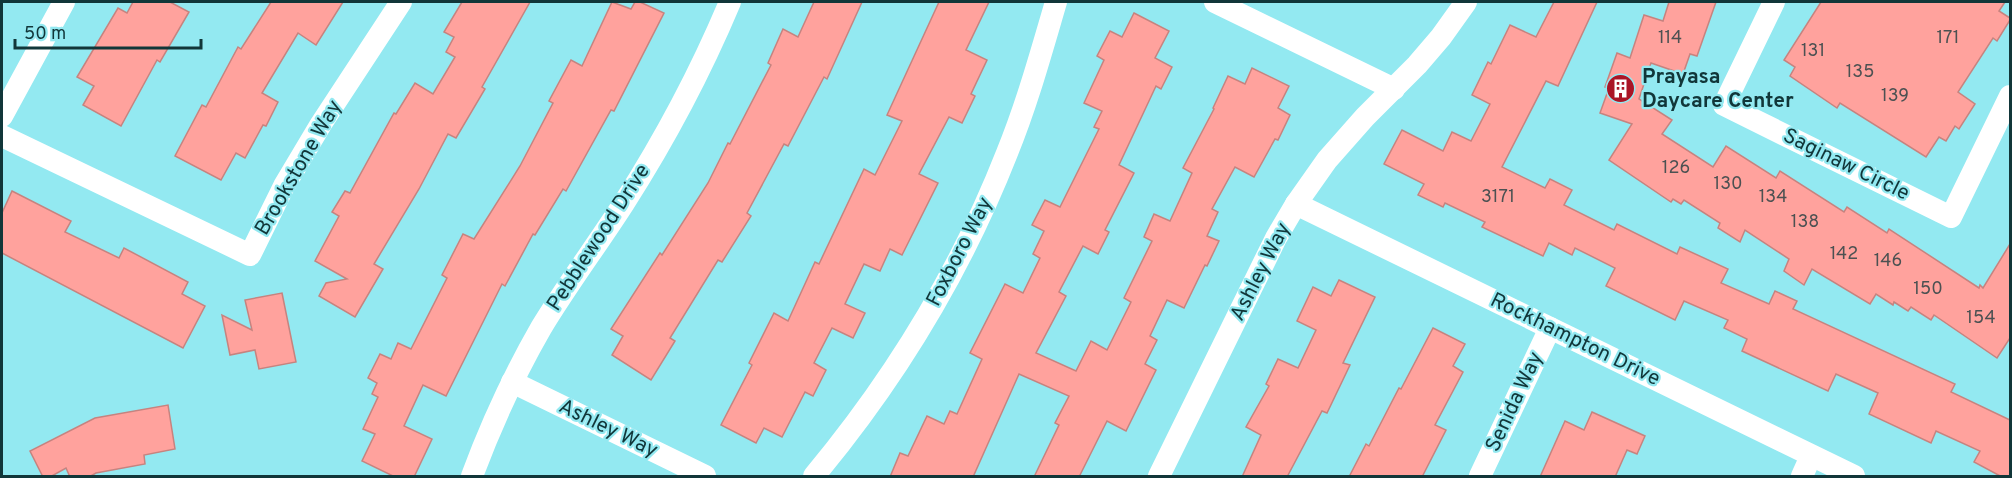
<svg xmlns="http://www.w3.org/2000/svg" width="2012" height="478" font-family="Overpass,sans-serif">
<rect width="100%" height="100%" fill="#93e9f1"/>
<!-- building -->
<g fill="#ffa29d" stroke="#c6837f" stroke-width="1.5">
<polygon points="133,2 170,2 189,12 160,62 157,60 121,126 83,105 94,86 77,77 118,8 127,13"/>
<polygon points="271,2 343,2 316,45 298,33 262,93 278,102 266,126 263,125 245,158 236,153 221,180 175,156 202,105 206,107 238,47 241,49"/>
<polygon points="462,2 530,2 482,87 485,89 456,138 448,134 419,189 374,264 383,269 355,317 319,296 326,283 347,279 315,261 339,216 332,212 345,191 350,193 394,113 396,114 415,83 433,94 455,57 446,52 454,37 444,32"/>
<polygon points="612,2 631,9 635,2 640,2 664,13 614,111 611,110 566,191 563,189 535,235 533,234 505,286 502,284 446,396 423,385 404,426 432,439 414,477 395,477 362,461 375,434 363,429 378,397 372,394 377,383 368,378 380,354 391,359 398,343 411,349 447,278 442,275 463,234 474,239 520,166 553,103 549,101 571,60 582,66"/>
<polygon points="814,2 862,2 827,79 824,77 788,146 784,144 747,213 751,216 722,262 718,260 670,338 675,341 651,380 612,355 623,336 611,329 660,253 662,255 708,183 728,143 730,144 771,65 768,63 783,29 798,37"/>
<polygon points="939,2 989,2 966,50 987,60 971,94 975,96 962,123 949,117 919,174 938,183 902,255 890,249 880,271 864,264 845,304 865,313 853,338 832,328 814,363 826,370 813,396 805,392 782,437 764,428 756,443 721,425 752,365 749,363 774,313 788,321 815,262 819,264 864,169 875,175 902,121 887,115"/>
<polygon points="1554,2 1597,2 1558,86 1546,81 1502,167 1545,188 1550,179 1572,190 1564,205 1614,230 1617,224 1677,254 1680,247 1728,269 1721,283 1769,304 1775,291 1797,301 1793,309 1955,384 1951,392 2010,420 2010,477 2002,477 1974,462 1980,451 1936,431 1931,443 1869,414 1878,393 1836,374 1828,391 1742,351 1747,339 1724,328 1728,320 1684,301 1675,320 1606,286 1615,268 1575,248 1572,255 1549,243 1543,256 1482,227 1485,222 1445,203 1443,207 1418,195 1424,184 1384,164 1402,130 1443,151 1452,132 1471,141 1490,104 1472,95 1488,62 1491,64 1510,25 1536,37"/>
<polygon points="1669,2 1716,2 1697,56 1690,54 1683,74 1651,63 1639,99 1672,120 1662,134 1713,167 1726,146 1776,178 1780,171 1844,212 1847,207 1887,233 1889,229 1979,288 1980,285 1983,288 2010,244 2010,338 1997,358 1934,315 1931,320 1911,307 1908,311 1894,302 1893,305 1876,294 1870,304 1812,269 1804,285 1784,271 1789,259 1745,230 1740,242 1718,228 1720,223 1684,200 1681,204 1673,199 1671,202 1609,160 1632,124 1600,113 1609,88 1605,87 1617,53 1630,58 1644,15 1663,21"/>
<polygon points="1821,2 2005,2 1999,11 2010,18 2010,20 1997,41 1993,38 1958,92 1975,104 1959,129 1955,126 1946,141 1939,137 1926,157 1840,103 1837,108 1790,76 1795,67 1784,60"/>
<polygon points="1134,13 1169,31 1155,58 1172,67 1161,89 1156,86 1119,165 1134,173 1105,230 1109,232 1098,254 1083,246 1059,292 1066,296 1036,353 1076,371 1091,341 1107,350 1131,302 1124,298 1152,241 1144,237 1154,214 1170,221 1192,173 1183,168 1214,109 1213,108 1228,76 1245,84 1252,68 1289,86 1278,108 1290,115 1278,140 1275,139 1254,177 1235,167 1212,209 1218,212 1207,236 1219,241 1207,266 1205,265 1184,308 1167,300 1150,336 1157,340 1145,364 1156,370 1126,431 1107,421 1079,477 1034,477 1059,425 1055,423 1069,396 1019,374 973,477 890,477 900,453 908,456 927,416 944,424 950,411 957,414 982,359 970,353 1005,284 1023,293 1040,258 1033,254 1044,231 1032,225 1045,200 1060,207 1099,129 1094,127 1102,111 1084,103 1104,60 1097,56 1110,31 1122,37"/>
<polygon points="12,191 71,221 65,232 119,258 124,248 188,282 182,294 205,306 183,348 2,253 2,213"/>
<polygon points="1339,280 1375,297 1343,363 1350,365 1327,413 1322,411 1287,477 1242,477 1261,435 1246,427 1269,386 1266,384 1278,359 1298,368 1316,330 1297,321 1313,287 1331,296"/>
<polygon points="282,293 296,362 259,369 255,350 230,355 222,315 252,330 245,300"/>
<polygon points="1433,328 1465,344 1453,366 1463,372 1435,425 1446,430 1422,477 1349,477 1366,444 1369,446 1399,388 1401,389"/>
<polygon points="168,405 175,449 144,455 145,464 96,473 89,477 70,477 66,468 50,477 43,477 30,451 95,418"/>
<polygon points="1592,412 1645,436 1637,454 1627,450 1615,477 1540,477 1565,421 1584,430"/>
</g>
<g fill="none" stroke-linecap="round" stroke-linejoin="round">
<!-- street -->
<g stroke="#fff" stroke-width="22">
<polyline points="1215,2 1394,89"/>
<polyline points="1774,2 1724,105 1951,217 2010,96"/>
<polyline points="2,116 64,2"/>
<polyline points="2,136 250,255 284,186 321,124 401,2"/>
<polyline points="1296,204 1854,476"/>
<polyline points="512,382 705,476"/>
<path d="M472,476C491,425 514,375 541,328C567,285 597,245 624,203C665,139 701,71 730,2"/>
<path d="M814,476C894,380 961,270 1007,153C1027,104 1041,53 1056,2"/>
<polyline points="1159,476 1276,238 1296,204 1327,160 1365,117 1417,65 1441,37 1466,2"/>
<polyline points="1480,476 1550,328"/>
<polyline points="1802,476 1811,456"/>
</g>
</g>
<!-- icons -->
<defs>
<symbol id="building-disc" viewBox="-11 -11 22 22"><circle r="9.5" fill="#aa1526" stroke="#93e9f1"/><path d="M-4-6H4V6H1V3H-1V6H-4ZM-2.5-4.3h1.7v1.8h-1.7ZM.8-4.3h1.7v1.8H.8ZM-2.5-1h1.7V.8h-1.7ZM.8-1h1.7V.8H.8Z" fill="#fff"/></symbol>
</defs>
<g fill-rule="evenodd">
<use href="#building-disc" x="1604" y="72" width="33" height="33"/>
</g>
<g text-anchor="middle" dominant-baseline="central" stroke-width="4.5" stroke-linejoin="round" paint-order="stroke">
<!-- number labels -->
<g font-size="18" fill="#4c5152">
<text x="1670" y="38">114</text>
<text x="1948" y="38">171</text>
<text x="1813" y="51">131</text>
<text x="1860" y="72">135</text>
<text x="1895" y="96">139</text>
<text x="1676" y="168">126</text>
<text x="1728" y="184">130</text>
<text x="1498" y="197">3171</text>
<text x="1773" y="197">134</text>
<text x="1805" y="222">138</text>
<text x="1844" y="254">142</text>
<text x="1888" y="261">146</text>
<text x="1928" y="289">150</text>
<text x="1981" y="318">154</text>
</g>
<!-- poi labels -->
<g font-size="21" font-weight="bold" fill="#113639" stroke="#93e9f1" text-anchor="start">
<text x="1642" y="77">Prayasa<tspan x="1642" dy="24">Daycare Center</tspan></text>
</g>
<!-- street labels -->
<g font-size="21" fill="#113639" stroke="#93e9f1">
<text transform="translate(1846 165) rotate(26)">Saginaw Circle</text>
<text transform="translate(299 168) rotate(-60)">Brookstone Way</text>
<text transform="translate(599 238) rotate(-57)">Pebblewood Drive</text>
<text transform="translate(960 252) rotate(-63)">Foxboro Way</text>
<text transform="translate(1261 272) rotate(-63)">Ashley Way</text>
<text transform="translate(1575 340) rotate(26)">Rockhampton Drive</text>
<text transform="translate(1515 402) rotate(-65)">Senida Way</text>
<text transform="translate(608 429) rotate(26)">Ashley Way</text>
</g>
</g>
<!-- border -->
<rect width="2012" height="478" fill="none" stroke="#113639" stroke-width="6"/>
<!-- scale -->
<path d="M15 39v9h186v-9" fill="none" stroke="#113639" stroke-width="3"/>
<text x="24" y="39" font-size="18" fill="#113639" stroke="#93e9f1" stroke-width="4.5" paint-order="stroke">50 m</text>
</svg>
